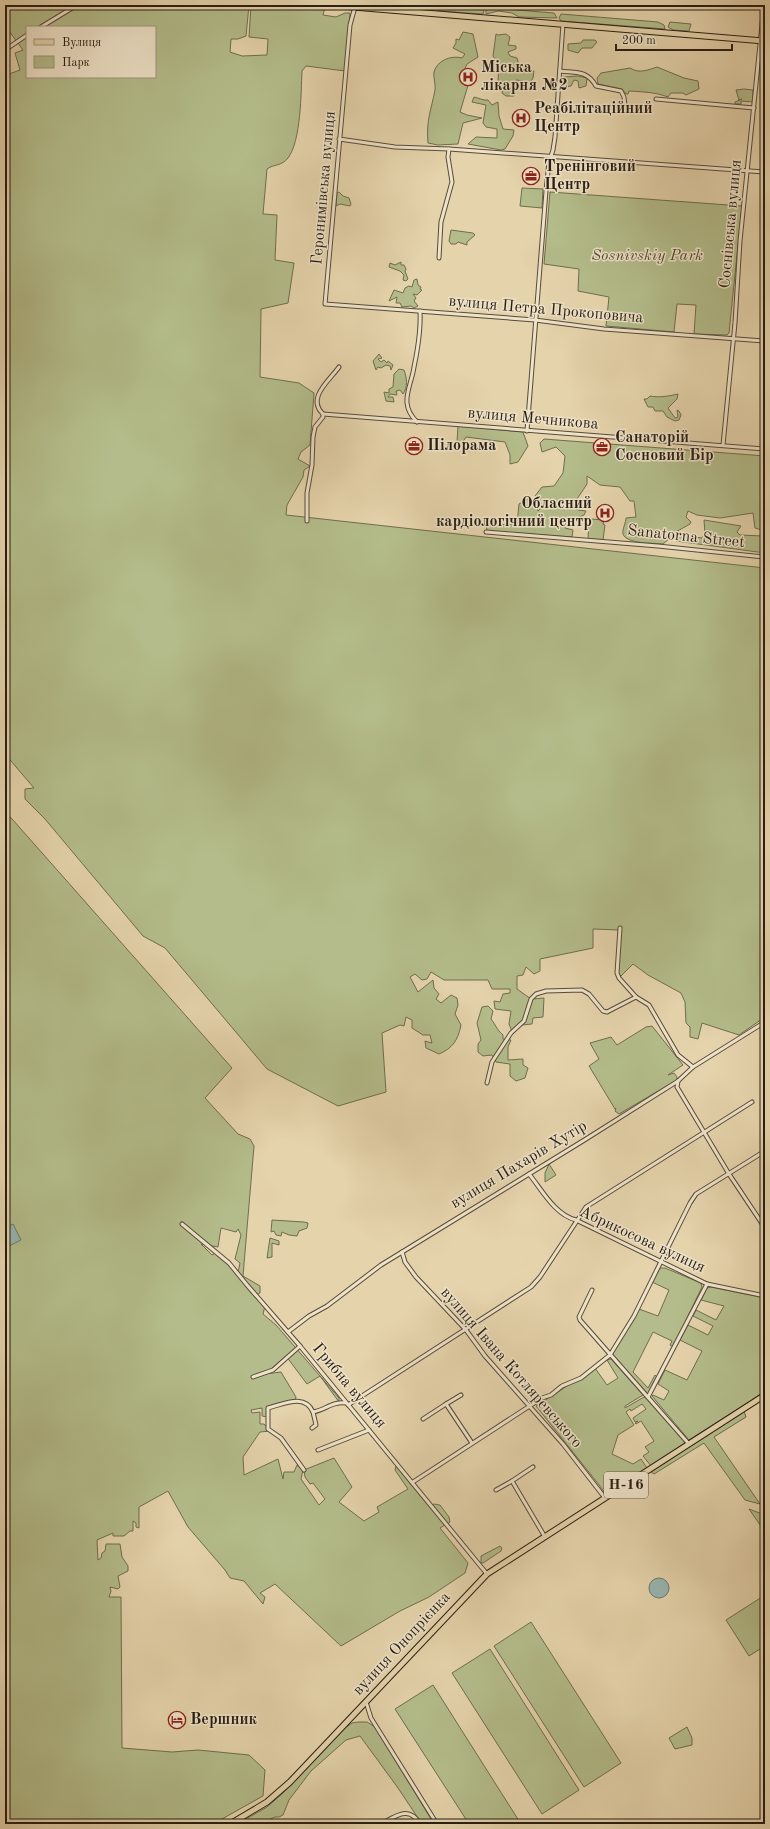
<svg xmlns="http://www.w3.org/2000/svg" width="770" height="1829" font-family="'Old Standard TT',serif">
<rect width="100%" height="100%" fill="#e5d3ab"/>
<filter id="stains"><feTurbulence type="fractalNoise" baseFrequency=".005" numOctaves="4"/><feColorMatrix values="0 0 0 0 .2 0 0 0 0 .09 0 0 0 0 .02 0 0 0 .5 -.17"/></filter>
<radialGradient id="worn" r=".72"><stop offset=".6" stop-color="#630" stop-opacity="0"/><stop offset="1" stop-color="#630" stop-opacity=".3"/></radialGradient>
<!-- green -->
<g fill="#b3bc8a" stroke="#6e6d4f" fill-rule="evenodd">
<path d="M5,5H249L246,36L238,39H231L230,52L242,56L267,55L268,39L249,37L251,5L325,7L323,15L336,17L345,13H350L345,71L306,66L302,71C301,93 301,141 288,158C282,166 274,164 267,169L263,214L277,215L275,260L294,263L288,303L261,309L260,377L299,383L314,393L310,445L301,452L298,459L310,466L304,470L303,477L287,505L286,515L765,568V1017L739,1035L702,1023L698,1039L690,1037V1027L686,1023L685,1002L681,993L648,975L633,964L621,976L617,973L620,928L618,930L593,929V948L540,959V971L534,974L526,967L523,975L517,976V989L531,999L544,998L543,1017L533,1018L532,1024L522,1025L513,1034L509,1024L511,1011L495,1009L494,1001L500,1002L503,994L510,993V989H492L488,980H444L431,972L427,979L422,980L415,974L410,977L418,992L433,980L434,988L439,994L436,999L441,1003L451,995L457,998L458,1005L455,1014L461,1025C458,1040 453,1048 439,1054L426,1048L425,1041L432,1043L430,1035H423L412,1028V1020L406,1017L404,1026L400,1025L382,1033L386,1092L338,1106L267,1069L165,948L143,936L45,819L25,799V789L34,788L5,754V68L9,74L20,70L15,53L23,50L9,31L5,32ZM27,27H155V77H27Z"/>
<polygon points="399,5 432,5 435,10 403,8"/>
<polygon points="436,5 482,9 484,11 483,14 438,11"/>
<polygon points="492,8 554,13 557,18 519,17 512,13 498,11 486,14 486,10"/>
<polygon points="561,14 658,22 664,25 665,29 561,21 559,18"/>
<polygon points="670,22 691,24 689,31 673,30 668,27"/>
<path d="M463,32L473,34L478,57L467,64L463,73L469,82L460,112L467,115L482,118L463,123L458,144L438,145L428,143C426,120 431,111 435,90C436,85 433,77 434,72C437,60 452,55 462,58L465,54L453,48L456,43V39L459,40Z"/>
<polygon points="496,34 498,35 506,34 510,37 508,45 516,46 516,49 508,52 510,56 517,58 520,69 527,72 534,71 533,78 529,84 524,81 516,80 517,84 514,96 506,96 502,93 503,88 498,81 499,65 493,56"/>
<polygon points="583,40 595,40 597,42 592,48 582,48 578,53 568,50 568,44 581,43"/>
<path d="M657,67L684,78L698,81L699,89L686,95L683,93H671L668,97C655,92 643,92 629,91L628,94H626L622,89L598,84L597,78L601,73L630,68C639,74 648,70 657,67Z"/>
<polygon points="578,76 587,78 586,86 579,88 578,81 574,80 571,86 564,87 562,85 563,77"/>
<polygon points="744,89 753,90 753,102 741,101 741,104 735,104 735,102 742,99 739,100 736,90"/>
<polygon points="474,97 484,100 488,100 492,105 498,102 499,116 503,129 514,130 513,136 505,149 501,150 468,144 476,137 497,138 497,129 486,127 483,123 486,105 472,102"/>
<polygon points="522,188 543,189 542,208 520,206"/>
<polygon points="339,192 343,196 349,198 351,204 350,206 340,204 336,206 337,193"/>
<polygon points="550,192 742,206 729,333 727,335 694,334 696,305 677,304 674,332 606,326 609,297 578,291 579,269 544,264"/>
<polygon points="451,230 473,233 475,235 467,242 467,245 458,242 456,244 451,244 449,241"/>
<polygon points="401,262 401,265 404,265 406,269 405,271 408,279 406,281 403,280 404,275 400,271 389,267 390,263 395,265"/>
<polygon points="417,279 418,285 421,287 420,289 422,290 417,295 413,294 416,298 414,301 418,306 414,308 411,306 402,307 400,303 396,303 397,297 389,301 394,290 403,293 405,288 409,286 412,287 414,280"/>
<polygon points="379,354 382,358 378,359 381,362 384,360 387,363 388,361 393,365 391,370 390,366 386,365 381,368 378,367 376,370 373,361"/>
<path d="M399,369L404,370C407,378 408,387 403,394L400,390L396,391L397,395L390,394L388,397H393L394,402L386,401L384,392L389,393V389L393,387L394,374Z"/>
<path d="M678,394L677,399L668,408L675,418L678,417L677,410L679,411L681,415L679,420L675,421L667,417L663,411H655L653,407H648L644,399H647L650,396C659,398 669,396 678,394Z"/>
<polygon points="458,426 523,432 528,446 518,462 510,464 510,455 505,442 466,437 462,443 457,442"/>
<path d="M544,439L765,456V553L676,541V536L678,535L702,538L705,534L704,520L741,526L737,532L740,535L763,536L762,530L755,528L753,513L720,518L697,515L688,511L686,517L691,522L690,524L674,533L670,532L671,537L663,544C654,543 626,544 623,534C622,530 626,522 626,518L636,517L634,501H630L620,487L600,485L587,476V484L573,505L578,510L586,511L584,515L577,518L575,522L564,525L565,528L573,530L572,537L487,531L486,524L517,525L519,504L528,499L536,506L538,511L540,509V502L535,496L542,487L554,486L563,473L565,456L556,447L542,452L540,443Z"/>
<polygon points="591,519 604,520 603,524 605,525 603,540 588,539 589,521"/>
<path d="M5,811L232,1068L205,1098L238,1134L250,1139L254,1146L243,1276L260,1286V1293L256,1295L265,1306L263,1314L276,1325L339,1398V1402L320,1376L307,1384L286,1356L265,1374L281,1372L296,1397L295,1401L268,1408V1417L262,1416V1408L251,1410L252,1413L260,1412V1424H264L270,1431L260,1432L243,1457L244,1475L278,1459L283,1479L284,1472H294L297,1465L303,1470L301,1479L319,1505L325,1499L313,1483L310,1484L305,1477L304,1470L334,1458L352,1487L339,1502L364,1521L379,1512L377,1507L408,1489L395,1470L396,1466L429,1506L434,1504L440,1505L449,1517L450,1522L440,1528L468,1563L465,1573L429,1597L400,1611L341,1646L275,1584L260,1593L265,1597L263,1604L244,1581L230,1578L225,1570L188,1527L168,1491L139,1507V1528L136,1527V1523L133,1521V1531H130L124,1536H113V1533L97,1540L98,1560L101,1558L102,1553L105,1551L106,1544H120L122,1557L128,1566V1571L118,1576L120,1587L118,1589L110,1587L111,1591L109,1597H121L122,1748L172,1752L198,1750L249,1755L265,1770L263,1796L213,1824H5ZM221,1228L236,1232L238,1229L241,1235L235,1259L240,1263L238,1273L217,1252L212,1255L201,1244L218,1247Z"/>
<path d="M488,1006L493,1011L491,1019C496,1025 496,1029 503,1035V1039L511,1040L508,1047V1060L523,1059V1065L528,1068L525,1078L516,1081L510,1076V1064L496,1062L492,1055L483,1056L478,1052V1044L481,1040L477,1023L482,1007Z"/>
<polygon points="652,1026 683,1065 668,1075 674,1073 677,1077 677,1080 619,1114 615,1111 616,1108 615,1109 589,1066 599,1059 590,1043 611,1037 617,1045 646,1027"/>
<polygon points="549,1164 556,1175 545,1182 545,1173"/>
<polygon points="272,1220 304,1222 308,1223 307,1228 299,1231 297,1236 289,1235 282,1232 281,1236 276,1235 274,1231 271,1232"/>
<polygon points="270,1238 279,1241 279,1245 272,1243 272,1257 267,1258"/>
<polygon points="660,1268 665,1268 701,1283 702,1287 673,1347 670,1345 672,1341 653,1332 633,1372 648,1388 655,1375 657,1377 648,1394 613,1356 613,1352 639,1309 658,1316 669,1290 652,1282"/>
<polygon points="711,1287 765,1298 765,1392 689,1440 652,1396 653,1395 664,1400 669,1391 658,1384 665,1370 687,1380 702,1351 680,1340 688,1325 708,1335 713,1326 693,1316 696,1310 716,1320 724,1306 701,1300 707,1288"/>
<polygon points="611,1359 643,1395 625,1406 625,1408 644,1397 646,1398 686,1443 651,1466 643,1456 649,1452 645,1447 654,1441 641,1421 636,1424 635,1423 638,1421 635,1422 633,1418 646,1409 642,1404 631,1411 630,1409 626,1412 634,1425 618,1435 612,1454 633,1464 641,1459 647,1468 606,1495 600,1486 536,1406 595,1368 607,1385 618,1378 607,1360"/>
<polygon points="744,1411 746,1417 714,1437 760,1504 745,1500 704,1443 654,1474 651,1472"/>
<polygon points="749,1509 765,1515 765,1532"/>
<polygon points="500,1546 502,1548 501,1551 483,1563 481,1563 481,1556"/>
<polygon points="765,1595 765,1646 749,1656 726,1620"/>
<polygon points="531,1622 621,1763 584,1787 494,1646"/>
<polygon points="490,1649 579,1790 542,1814 452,1673"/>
<polygon points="433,1685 521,1824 469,1824 395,1709"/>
<polygon points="358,1722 367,1722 375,1727 434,1824 422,1824 398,1788 360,1736 346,1740 311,1771 289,1800 283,1815 279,1817 275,1817 260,1824 237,1824 267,1807 283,1793 345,1728 352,1723"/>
<polygon points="687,1727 692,1738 692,1745 675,1749 669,1738"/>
</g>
<!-- water -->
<g fill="#98b6b1" stroke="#6b7972">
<polygon points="13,1224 21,1240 5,1248 5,1228"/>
<circle cx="659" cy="1588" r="10"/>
</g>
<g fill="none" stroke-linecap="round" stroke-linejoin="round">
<defs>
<g id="minor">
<polyline points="355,7 350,25 325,304 535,320 604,329 765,341"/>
<polyline points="41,27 77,5"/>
<polyline points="5,50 27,35"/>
<path d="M560,71C576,73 587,70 596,86L621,91L624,97L625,106"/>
<polyline points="656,99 754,108"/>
<polyline points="339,139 395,147 449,149 765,172"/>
<polyline points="439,258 441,222 452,182 448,157 449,149"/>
<polyline points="323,414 765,449"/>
<path d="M323,414C306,398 330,380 339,367"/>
<path d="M417,422C398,403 411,388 414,367C418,348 421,330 420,311"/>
<polyline points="527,431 546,191 549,162 553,150 555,137 563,24"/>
<polyline points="723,445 735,323 740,241 764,5"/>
<polyline points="307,521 307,493 312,465 313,437 315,427 323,417 323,414"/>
<polyline points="486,532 658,546 765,557"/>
<polyline points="620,928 617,973 619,978 636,997"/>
<polyline points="678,1081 677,1087 729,1174 765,1228"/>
<polyline points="487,1083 492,1062 511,1033 524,1021 531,999 536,994 546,991 582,990 589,994 603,1011 607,1012 636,997 649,1005 678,1055 693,1067"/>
<path d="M529,1174C542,1190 555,1215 576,1220L707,1284L765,1296"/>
<polyline points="182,1224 229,1263 247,1285 300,1346 487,1574"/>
<polyline points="402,1252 405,1262 416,1277 466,1330 485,1356 563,1444 605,1498"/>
<polyline points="592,1290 579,1317 580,1320 689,1444"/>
<polyline points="288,1332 309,1316 327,1306 381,1265 586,1139 678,1081 693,1067 765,1022"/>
<polyline points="253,1377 273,1370 300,1346"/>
<polyline points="648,1397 707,1284"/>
<polyline points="446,1404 461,1395"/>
<polyline points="348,1405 531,1287 540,1277 586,1207 752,1102"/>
<polyline points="423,1419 446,1404 472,1443"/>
<polyline points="312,1428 316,1425 313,1412"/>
<polyline points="318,1450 369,1430"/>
<path d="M304,1470L281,1438L268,1429V1408C284,1404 305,1393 313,1412C325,1410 333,1401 346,1403"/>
<polyline points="512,1481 533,1467"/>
<polyline points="413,1482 542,1398 551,1395 562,1386 581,1378 610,1355 634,1316 690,1203 696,1194 765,1151"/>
<polyline points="496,1490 512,1481 545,1537"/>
<polyline points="366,1702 371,1718 437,1824"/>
<path d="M381,1824C396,1816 409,1805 420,1824"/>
</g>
<g id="primary">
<polyline points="329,5 765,41"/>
<polyline points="230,1824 267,1802 290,1782 487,1574 765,1395"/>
</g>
</defs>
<!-- minor casing -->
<use href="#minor" stroke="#574b3a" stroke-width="5"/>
<!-- primary casing -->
<use href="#primary" stroke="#281e14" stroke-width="7"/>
<!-- minor -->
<use href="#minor" stroke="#eee2c8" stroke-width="3"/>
<!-- primary -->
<use href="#primary" stroke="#e5d3ab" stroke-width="5"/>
</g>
<!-- icons -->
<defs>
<symbol id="hospital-ring" viewBox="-11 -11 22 22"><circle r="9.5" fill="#eee2c8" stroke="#8f2418" stroke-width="1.5"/><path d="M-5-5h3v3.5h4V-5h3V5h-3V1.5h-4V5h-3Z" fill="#8f2418"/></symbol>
<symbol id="office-ring" viewBox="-11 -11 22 22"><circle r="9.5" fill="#eee2c8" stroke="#8f2418" stroke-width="1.5"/><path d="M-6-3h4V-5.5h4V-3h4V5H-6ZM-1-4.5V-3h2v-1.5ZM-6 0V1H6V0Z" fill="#8f2418"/></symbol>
<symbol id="hotel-ring" viewBox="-11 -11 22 22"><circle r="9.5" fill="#eee2c8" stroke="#8f2418" stroke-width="1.5"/><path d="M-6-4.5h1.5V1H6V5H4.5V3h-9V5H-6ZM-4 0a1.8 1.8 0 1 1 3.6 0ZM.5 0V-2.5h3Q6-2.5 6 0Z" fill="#8f2418"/></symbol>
</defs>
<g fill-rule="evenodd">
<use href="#hospital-ring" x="458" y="67" width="20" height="20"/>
<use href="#hospital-ring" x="511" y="108" width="20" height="20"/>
<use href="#office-ring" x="521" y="166" width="20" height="20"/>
<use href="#office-ring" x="404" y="436" width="20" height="20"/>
<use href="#office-ring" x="592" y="437" width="20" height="20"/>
<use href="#hospital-ring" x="595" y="503" width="20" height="20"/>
<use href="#hotel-ring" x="167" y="1710" width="20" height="20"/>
</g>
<g text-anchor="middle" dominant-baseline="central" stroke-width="3" stroke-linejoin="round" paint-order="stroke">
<!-- shield labels -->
<rect fill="#eee2c8" stroke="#63594a" stroke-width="1" x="604" y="1472" width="44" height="26" rx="3"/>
<g font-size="15" font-weight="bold" fill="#281e14">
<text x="626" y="1485">Н-16</text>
</g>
<!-- poi labels -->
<g font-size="16" font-weight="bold" fill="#281e14" stroke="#eee2c8" text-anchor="start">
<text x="481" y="68">Міська<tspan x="481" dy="18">лікарня №2</tspan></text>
<text x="534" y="109">Реабілітаційний<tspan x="534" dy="18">Центр</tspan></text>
<text x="544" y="167">Тренінговий<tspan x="544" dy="18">Центр</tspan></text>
<text x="615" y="438">Санаторій<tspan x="615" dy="18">Сосновий Бір</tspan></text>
<text x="427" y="446">Пілорама</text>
<text x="592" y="504" text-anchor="end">Обласний<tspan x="592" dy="18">кардіологічний центр</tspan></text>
<text x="190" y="1720">Вершник</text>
</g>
<!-- street labels -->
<g font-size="16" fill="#281e14" stroke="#eee2c8">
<text transform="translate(324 188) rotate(-85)">Геронимівська вулиця</text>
<text transform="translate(731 224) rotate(-85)">Соснівська вулиця</text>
<text transform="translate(546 310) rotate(5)">вулиця Петра Прокоповича</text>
<text transform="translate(533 419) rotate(5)">вулиця Мечникова</text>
<text transform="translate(686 537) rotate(6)">Sanatorna Street</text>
<text transform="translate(519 1165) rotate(-31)">вулиця Пахарів Хутір</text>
<text transform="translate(642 1240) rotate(25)">Абрикосова вулиця</text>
<text transform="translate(511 1368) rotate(49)">вулиця Івана Котляревського</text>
<text transform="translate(349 1386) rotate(50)">Грибна вулиця</text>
<text transform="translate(402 1644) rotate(-47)">вулиця Онопрієнка</text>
</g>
<!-- park labels -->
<g font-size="16" font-style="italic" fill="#524d37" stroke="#eee2c8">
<text x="647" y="256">Sosnivskiy Park</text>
</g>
</g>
<!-- margin -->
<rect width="770" height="1829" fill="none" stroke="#e5d3ab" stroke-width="20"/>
<rect x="6" y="6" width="758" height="1817" fill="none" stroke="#281e14" stroke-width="2"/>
<rect x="10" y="10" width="750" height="1809" fill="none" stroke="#281e14"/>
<!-- legend -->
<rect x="26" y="26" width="130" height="52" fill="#eee2c8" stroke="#9f9480"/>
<rect x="34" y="39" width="20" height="6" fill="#e5d3ab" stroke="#9f9480"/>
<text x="62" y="46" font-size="12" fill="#281e14">Вулиця</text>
<rect x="34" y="56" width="20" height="12" fill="#b3bc8a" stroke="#9f9480"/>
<text x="62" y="66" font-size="12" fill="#281e14">Парк</text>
<!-- scale -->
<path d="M616 44v6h116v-6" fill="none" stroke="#281e14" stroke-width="2"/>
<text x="622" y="44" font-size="12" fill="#281e14" stroke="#eee2c8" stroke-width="3" paint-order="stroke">200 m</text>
<rect width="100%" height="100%" filter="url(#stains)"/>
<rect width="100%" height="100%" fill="url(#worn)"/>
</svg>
